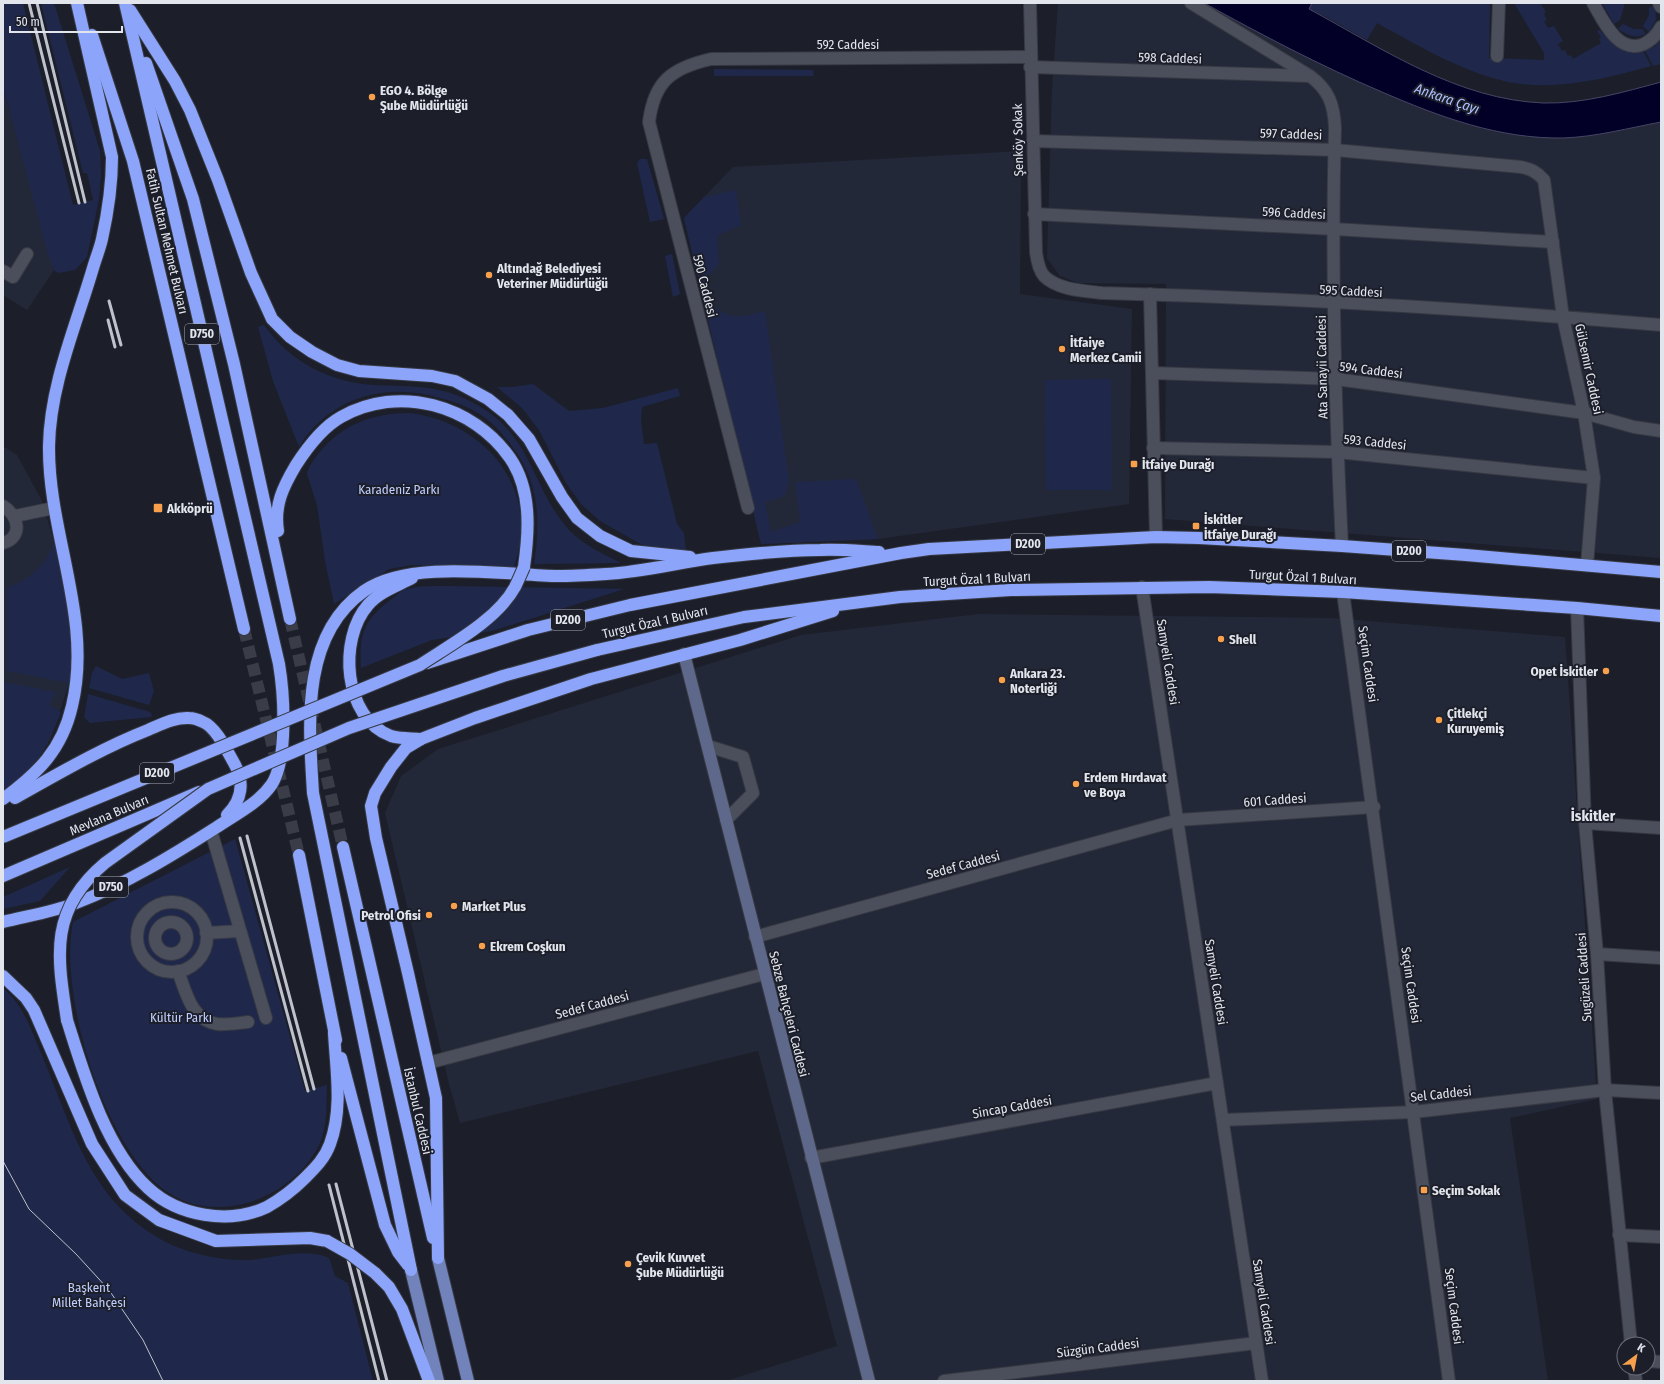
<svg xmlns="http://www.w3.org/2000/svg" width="1664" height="1384" font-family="'Fira Sans Condensed',sans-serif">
<rect width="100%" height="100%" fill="#1c1f2a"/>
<!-- built -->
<g fill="#232839">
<polygon points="1058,3 1204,3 1249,28 1483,129 1528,136 1563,138 1616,131 1661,122 1661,558 1165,519 1166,284 1078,283 1060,276 1047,258 1052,89"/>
<polygon points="3,87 54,270 27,310 3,295"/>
<polygon points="1021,151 1020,294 1132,309 1129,504 878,539 761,544 684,218 733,167"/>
<polygon points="3,446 17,455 42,501 54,542 67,603 71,655 69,683 51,738 41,755 31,767 3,791"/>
<polygon points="979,614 1330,618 1565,637 1597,1099 1510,1118 1548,1381 726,1381 837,1346 758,1051 460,1123 449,1084 385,813 401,776 438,749 801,635"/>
</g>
<!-- green -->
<g fill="#1f284b">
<polygon points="3,3 23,3 73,205 93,200 87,173 83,173 41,3 54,3 96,138 100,151 101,174 99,199 87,257 75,270 58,273 54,270 48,255 3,86"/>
<path d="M1312,3H1490L1489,58L1544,60V53L1514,3H1540L1546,12L1544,14L1547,20L1544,21L1548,28L1554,26L1563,41L1558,44L1562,51L1565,50L1568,56L1571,55L1573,59L1601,43L1599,39L1601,37L1597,31L1600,30C1612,44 1624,52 1643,51L1651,66C1605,79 1552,92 1504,81C1459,70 1417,45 1377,23L1367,40L1328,18L1309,9Z"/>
<polygon points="1602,3 1625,3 1620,20 1614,24"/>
<polygon points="1655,5 1656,20 1649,32 1643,26 1649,15 1649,8"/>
<path d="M1623,24L1634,29H1642L1646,34C1635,39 1627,35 1618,29Z"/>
<polygon points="1661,40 1661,64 1653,66 1645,50 1654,47"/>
<polygon points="714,69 813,70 814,76 714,76"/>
<polygon points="640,159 647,159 664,219 650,222 637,163"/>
<path d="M736,190L741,225L717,236L719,264L709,275L707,286L711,304C730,321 742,317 765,311L789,482L785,496L765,502L771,532L800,522L795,482L856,479L878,539L761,544L684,218L704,197Z"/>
<polygon points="672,254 680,294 673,297 665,256"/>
<path d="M264,325C289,361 329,382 373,385C414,387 442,384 479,406C533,437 532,490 570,531C584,545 603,554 621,563L534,564C540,527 540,491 520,458C511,444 498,427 484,417C471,407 455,402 440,398C386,382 330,397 299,447L273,381L258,327Z"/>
<polygon points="1111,379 1112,490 1046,490 1045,380"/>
<polygon points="533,384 569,411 603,408 678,388 680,396 642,407 641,421 644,444 657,443 677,524 684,533 686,551 646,547 600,521 581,504 566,483 539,430 522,408 497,387 513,387"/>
<path d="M409,413C474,420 530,474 520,543C519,551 516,559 514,567L412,565L389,569L334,604L325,561L317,505L307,474C309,466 314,459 319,453C342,424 374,413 409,413Z"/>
<path d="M54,542C64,587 77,636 69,683L7,671V588C31,578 45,567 54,542Z"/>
<path d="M450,586L624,589L492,631L432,640L361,668C359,636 363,621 389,601C393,598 399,592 404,590C417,585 436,586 450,586Z"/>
<polygon points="96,666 122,679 149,673 154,691 149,705 89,688 92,673"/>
<path d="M3,682L56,692L49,705L61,712C47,748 35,768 3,791Z"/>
<polygon points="88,694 150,712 152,715 151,717 90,723 84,717"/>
<path d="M235,839L305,1091L327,1085C326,1105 328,1127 319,1145C293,1197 220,1226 169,1193C105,1152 58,994 73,922Z"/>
<polygon points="70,867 40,901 3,909 3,897"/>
<path d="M3,988C23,1005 31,1029 41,1053C73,1129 90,1206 172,1245C195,1255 223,1261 249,1260C275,1258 304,1247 329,1258L335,1276L348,1283L373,1381H3Z"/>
</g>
<!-- water -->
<path fill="#030028" stroke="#464563" d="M1204,3H1312L1309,9C1383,49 1458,100 1544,103C1583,104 1624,92 1661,82V122C1629,128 1595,137 1563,138C1499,139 1440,117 1382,92C1321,66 1262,35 1204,3Z"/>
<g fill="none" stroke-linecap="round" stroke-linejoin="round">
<!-- highway-tunnel -->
<g stroke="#3a3d47" stroke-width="12" stroke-dasharray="12 6" stroke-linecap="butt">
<polyline points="290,619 343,847"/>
<polyline points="244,629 299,855"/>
</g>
<defs>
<g id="street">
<path d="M1030,3L1036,252C1037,260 1039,270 1044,276C1058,290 1084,291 1102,293C1288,298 1475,309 1661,325"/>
<path d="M1191,3L1310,76C1329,90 1334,105 1335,128C1331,267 1335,407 1342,546"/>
<path d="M1593,3C1603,20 1618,55 1644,44C1652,40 1657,35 1661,27"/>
<polyline points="1659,3 1661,7"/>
<polyline points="1497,56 1499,3"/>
<polyline points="1030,67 1309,76"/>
<path d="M1033,141L1335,150L1521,167C1531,169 1537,172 1544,180L1563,317L1584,413L1594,478L1587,565"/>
<polyline points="1034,214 1334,229 1553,242"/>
<polyline points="3,271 13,277 27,254"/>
<polyline points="1150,294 1156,537"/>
<polyline points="1152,373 1336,379 1584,413 1634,427 1661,431"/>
<polyline points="1153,448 1337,452 1594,478"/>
<path d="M3,506C18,515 24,537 3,543"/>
<path d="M748,508L649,122C654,81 672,68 711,59L1030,57"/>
<polyline points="15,516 54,508"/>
<polyline points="1142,587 1262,1381"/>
<polyline points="1343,592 1449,1381"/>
<polyline points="1577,608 1585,823 1597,954 1605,1090 1631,1344"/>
<polyline points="708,746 743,757 753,793 726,820"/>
<polyline points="1585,823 1661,828"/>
<polyline points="211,831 266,1018"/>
<circle cx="172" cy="937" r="35"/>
<circle cx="171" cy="938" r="16"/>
<polyline points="206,933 240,931"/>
<polyline points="755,937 1178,820 1374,807"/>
<polyline points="1597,954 1661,958"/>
<path d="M178,971C186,992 191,1020 217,1024C227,1025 239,1023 248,1022"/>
<polyline points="428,1063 764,974"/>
<polyline points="1223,1120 1414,1112 1605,1090 1661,1093"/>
<polyline points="811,1158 1217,1083"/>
<polyline points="1619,1235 1661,1237"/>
<polyline points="1648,1361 1661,1362"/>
<polyline points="1634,1368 1636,1381"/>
<polyline points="944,1381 1256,1343"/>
</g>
<polyline id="secondary" points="684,654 869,1381"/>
<g id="primary">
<polyline points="438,1258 468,1381"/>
<polyline points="411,1270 438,1381"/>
</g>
<g id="highway">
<polyline points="130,10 175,81 190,110 218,180 251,273 272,319 290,337 312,352 337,365 359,371 432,376 455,381 488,399 508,415 529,439 562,497 577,518 600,536 631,551 690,557"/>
<polyline points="92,35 133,161 244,629"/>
<polyline points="146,63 193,199 234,364 290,619"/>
<path d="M278,531C274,505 283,487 296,465C307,448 323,427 341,417C399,384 473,405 510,458C532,490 529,532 524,567"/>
<path d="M412,578C397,586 379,592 368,605C338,639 343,718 391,736C400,739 412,738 421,739"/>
<polyline points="597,650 744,617 900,597 1011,590 1209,587 1343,592 1577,608 1661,616"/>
<polyline points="427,663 528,630 630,605 901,553 929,549 1156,537 1199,538 1342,546 1466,555 1661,572"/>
<path d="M15,798C58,774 102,748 148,730C160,725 175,717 189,718C193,718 199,720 203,722C216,727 227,751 234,763C245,782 242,800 227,815"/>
<path d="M3,799C38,773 62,750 72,706C93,618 48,534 49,446C50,385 76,326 93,268C96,258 100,248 102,239C108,212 112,185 112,157L77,3"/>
<polyline points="343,847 433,1238"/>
<polyline points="299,855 336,1040"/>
<polyline points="3,876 199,792"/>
<path d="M3,922C27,916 53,912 76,903C126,884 173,855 217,827C236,814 259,803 272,784C288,758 284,694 279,664L125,3"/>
<polyline points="3,976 26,998 34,1010 92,1144 125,1195 159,1220 216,1241 310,1238 327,1241"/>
<path d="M67,1020C84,1074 105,1148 148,1188C178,1216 229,1225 267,1207C281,1199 294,1189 305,1178C316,1167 325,1158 330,1144C343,1109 336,1069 334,1033"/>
<polyline points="341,1058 385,1225 398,1252 408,1265"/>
<polyline points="438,1258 436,1098 408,973 376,838 371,806 375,793 391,767 406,748 421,739 475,718 591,679 740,640 833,611"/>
<path d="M411,1270L313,793C309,725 300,636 364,591C409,559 505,575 558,576C574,576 590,575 606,574C642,572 677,563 713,558C748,554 784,550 820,550C840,549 860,551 879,552"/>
<polyline points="375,1273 389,1287 402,1309 429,1381"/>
</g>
</defs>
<!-- street casing -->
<use href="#street" stroke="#373942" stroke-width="14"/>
<!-- secondary casing -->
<use href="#secondary" stroke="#373942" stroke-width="14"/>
<!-- primary casing -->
<use href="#primary" stroke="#373942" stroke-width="14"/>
<!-- highway casing -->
<use href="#highway" stroke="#373942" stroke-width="14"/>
<!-- street -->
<use href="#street" stroke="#4b4f5c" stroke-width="12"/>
<!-- secondary -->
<use href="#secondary" stroke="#5e688b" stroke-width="12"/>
<!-- primary -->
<use href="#primary" stroke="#7282ba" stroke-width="12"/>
<!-- highway -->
<use href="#highway" stroke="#8ca4f9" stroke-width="12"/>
<!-- tram -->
<polyline stroke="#bfc2ca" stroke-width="1" points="3,1161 29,1209 76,1254 109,1290 143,1340 163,1381"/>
<!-- rail -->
<g stroke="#bfc2ca" stroke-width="3">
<polyline points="29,3 79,203"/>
<polyline points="37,3 85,202"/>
<polyline points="109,301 121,345"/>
<polyline points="108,320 115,347"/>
<polyline points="247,836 314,1089"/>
<polyline points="240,838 308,1091"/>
<polyline points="336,1184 387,1381"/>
<polyline points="329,1185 379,1381"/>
</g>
<defs>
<g id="highway-bridge">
<path d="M3,837L420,665C450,645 497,620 515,587C518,581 521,574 524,567"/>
<path d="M67,1020C57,955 49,910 105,863L208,789L349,728L503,676L597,650"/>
<polyline points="327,1241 350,1254 375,1273"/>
</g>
</defs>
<!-- highway-bridge casing -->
<use href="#highway-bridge" stroke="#373942" stroke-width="14" stroke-linecap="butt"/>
<!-- highway-bridge -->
<use href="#highway-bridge" stroke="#8ca4f9" stroke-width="12"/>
</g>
<!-- markers -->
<g fill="#f9a04c" stroke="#1c1f2a" stroke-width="1.5">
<circle cx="372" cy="97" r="4"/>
<circle cx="489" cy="275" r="4"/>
<circle cx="1062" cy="349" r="4"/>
<rect x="1130" y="460" width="8" height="8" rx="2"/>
<rect x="153" y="503" width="10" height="10" rx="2"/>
<rect x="1192" y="522" width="8" height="8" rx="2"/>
<circle cx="1221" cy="639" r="4"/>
<circle cx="1606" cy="671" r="4"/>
<circle cx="1002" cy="680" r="4"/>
<circle cx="1439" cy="720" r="4"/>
<circle cx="1076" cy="784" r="4"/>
<circle cx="454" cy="906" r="4"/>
<circle cx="429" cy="915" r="4"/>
<circle cx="482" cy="946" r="4"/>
<rect x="1420" y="1186" width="8" height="8" rx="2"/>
<circle cx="628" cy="1264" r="4"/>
</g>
<g text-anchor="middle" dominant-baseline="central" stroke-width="4" stroke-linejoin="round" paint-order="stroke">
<!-- shield labels -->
<g fill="#1c1f2a" stroke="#a7aab2" stroke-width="1">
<rect x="185" y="324" width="34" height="20" rx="3"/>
<rect x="1011" y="534" width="34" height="20" rx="3"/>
<rect x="1392" y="541" width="34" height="20" rx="3"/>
<rect x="551" y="610" width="34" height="20" rx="3"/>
<rect x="140" y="763" width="34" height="20" rx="3"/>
<rect x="94" y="877" width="34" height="20" rx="3"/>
</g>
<g font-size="12" font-weight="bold" fill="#e2e5ec">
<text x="202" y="334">D750</text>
<text x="1028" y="544">D200</text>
<text x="1409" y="551">D200</text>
<text x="568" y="620">D200</text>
<text x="157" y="773">D200</text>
<text x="111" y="887">D750</text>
</g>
<!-- street labels -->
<g font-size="13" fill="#e2e5ec" stroke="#1c1f2a">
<text x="848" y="44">592 Caddesi</text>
<text transform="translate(1170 58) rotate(2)">598 Caddesi</text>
<text transform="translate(1291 134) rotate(2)">597 Caddesi</text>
<text transform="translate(1018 140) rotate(-91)">Şenköy Sokak</text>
<text transform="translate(1294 213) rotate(3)">596 Caddesi</text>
<text transform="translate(167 241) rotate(77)">Fatih Sultan Mehmet Bulvarı</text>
<text transform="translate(705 286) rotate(76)">590 Caddesi</text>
<text transform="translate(1351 291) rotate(3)">595 Caddesi</text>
<text transform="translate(1322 367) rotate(-91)">Ata Sanayii Caddesi</text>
<text transform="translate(1589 369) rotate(78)">Gülsemir Caddesi</text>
<text transform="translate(1371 370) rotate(7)">594 Caddesi</text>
<text transform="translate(1375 442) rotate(6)">593 Caddesi</text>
<text transform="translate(1303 577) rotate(3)">Turgut Özal 1 Bulvarı</text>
<text transform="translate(977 579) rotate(-3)">Turgut Özal 1 Bulvarı</text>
<text transform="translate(655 622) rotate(-13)">Turgut Özal 1 Bulvarı</text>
<text transform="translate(1168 662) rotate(81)">Samyeli Caddesi</text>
<text transform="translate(1368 664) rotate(82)">Seçim Caddesi</text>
<text transform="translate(1275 800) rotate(-4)">601 Caddesi</text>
<text transform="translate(109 815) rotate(-23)">Mevlana Bulvarı</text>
<text transform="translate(963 865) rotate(-15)">Sedef Caddesi</text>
<text transform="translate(1584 977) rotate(-94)">Sugüzeli Caddesi</text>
<text transform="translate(1216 982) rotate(81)">Samyeli Caddesi</text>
<text transform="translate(1411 985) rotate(82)">Seçim Caddesi</text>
<text transform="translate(592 1005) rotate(-15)">Sedef Caddesi</text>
<text transform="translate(789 1014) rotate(76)">Sebze Bahçeleri Caddesi</text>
<text transform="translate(1441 1094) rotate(-6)">Sel Caddesi</text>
<text transform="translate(1012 1107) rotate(-10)">Sincap Caddesi</text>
<text transform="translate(418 1111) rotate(77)">İstanbul Caddesi</text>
<text transform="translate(1264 1302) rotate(81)">Samyeli Caddesi</text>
<text transform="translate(1454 1306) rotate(83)">Seçim Caddesi</text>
<text transform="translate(1098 1348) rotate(-7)">Süzgün Caddesi</text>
</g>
<!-- poi labels -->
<g font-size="13" font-weight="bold" fill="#e2e5ec" stroke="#1c1f2a" text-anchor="start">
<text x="380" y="90">EGO 4. Bölge<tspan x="380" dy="15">Şube Müdürlüğü</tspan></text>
<text x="497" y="268">Altındağ Belediyesi<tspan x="497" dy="15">Veteriner Müdürlüğü</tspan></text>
<text x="1070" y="342">İtfaiye<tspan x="1070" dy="15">Merkez Camii</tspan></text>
<text x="1142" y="464">İtfaiye Durağı</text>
<text x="167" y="508">Akköprü</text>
<text x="1204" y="519">İskitler<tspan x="1204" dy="15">İtfaiye Durağı</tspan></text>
<text x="1229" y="639">Shell</text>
<text x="1598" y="671" text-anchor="end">Opet İskitler</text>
<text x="1010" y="673">Ankara 23.<tspan x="1010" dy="15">Noterliği</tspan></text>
<text x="1447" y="713">Çitlekçi<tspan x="1447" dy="15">Kuruyemiş</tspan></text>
<text x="1084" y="777">Erdem Hırdavat<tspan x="1084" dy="15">ve Boya</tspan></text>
<text x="462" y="906">Market Plus</text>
<text x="421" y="915" text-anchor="end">Petrol Ofisi</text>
<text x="490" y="946">Ekrem Coşkun</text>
<text x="1432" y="1190">Seçim Sokak</text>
<text x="636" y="1257">Çevik Kuvvet<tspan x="636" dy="15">Şube Müdürlüğü</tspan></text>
</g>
<!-- park labels -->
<g font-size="13" fill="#c0cefd" stroke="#1c1f2a">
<text x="399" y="489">Karadeniz Parkı</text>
<text x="181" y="1017">Kültür Parkı</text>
<text x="89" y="1287">Başkent<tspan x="89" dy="15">Millet Bahçesi</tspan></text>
</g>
<!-- water labels -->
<g font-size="14" font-style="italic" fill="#aec0fe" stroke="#1c1f2a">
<text transform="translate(1447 99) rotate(19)">Ankara Çayı</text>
</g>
<!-- quarter labels -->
<g font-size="15" font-weight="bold" fill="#e2e5ec" stroke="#1c1f2a">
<text x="1593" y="816">İskitler</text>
</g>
</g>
<!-- border -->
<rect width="1664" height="1384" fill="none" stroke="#e2e5ec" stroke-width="8"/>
<!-- north arrow -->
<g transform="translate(1636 1356) rotate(32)"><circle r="19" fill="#1c1f2a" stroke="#6b6e78"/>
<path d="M0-3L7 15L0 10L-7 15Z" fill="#f9a04c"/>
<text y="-6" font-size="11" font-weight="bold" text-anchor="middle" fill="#e2e5ec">K</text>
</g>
<!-- scale -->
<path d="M10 26v6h112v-6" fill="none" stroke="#e2e5ec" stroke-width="2"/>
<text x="16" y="26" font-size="12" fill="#e2e5ec" stroke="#1c1f2a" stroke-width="3" paint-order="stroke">50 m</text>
</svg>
